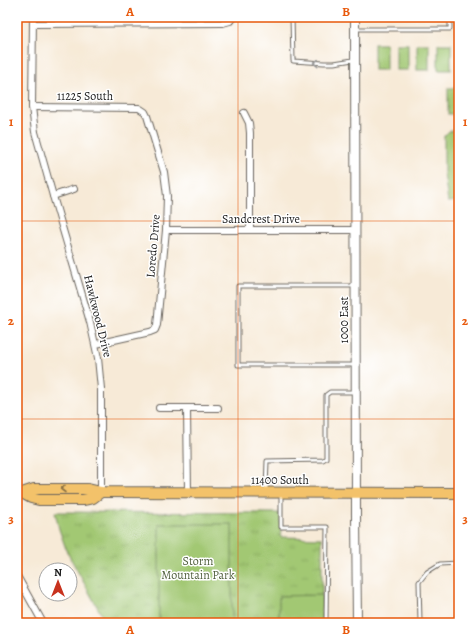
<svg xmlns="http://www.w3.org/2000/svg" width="476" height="640" font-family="Alegreya,serif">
<defs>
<pattern id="grass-tufts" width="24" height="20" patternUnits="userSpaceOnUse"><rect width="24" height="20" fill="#a2c873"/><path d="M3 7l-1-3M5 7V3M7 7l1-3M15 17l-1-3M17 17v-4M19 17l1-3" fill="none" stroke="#8bab63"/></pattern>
</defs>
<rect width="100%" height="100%" fill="#fff"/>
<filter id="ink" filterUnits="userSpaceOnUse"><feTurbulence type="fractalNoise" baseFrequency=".025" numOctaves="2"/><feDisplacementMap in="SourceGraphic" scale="8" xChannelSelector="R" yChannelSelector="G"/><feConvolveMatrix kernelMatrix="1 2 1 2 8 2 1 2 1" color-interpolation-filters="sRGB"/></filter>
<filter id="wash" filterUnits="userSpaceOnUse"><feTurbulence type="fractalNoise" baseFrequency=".012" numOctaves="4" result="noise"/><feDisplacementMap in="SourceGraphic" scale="16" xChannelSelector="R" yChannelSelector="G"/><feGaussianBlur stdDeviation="0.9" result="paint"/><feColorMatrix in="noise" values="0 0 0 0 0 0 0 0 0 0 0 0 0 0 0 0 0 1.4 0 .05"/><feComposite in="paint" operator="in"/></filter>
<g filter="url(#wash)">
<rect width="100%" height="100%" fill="#f7ead7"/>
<!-- grass -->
<polygon fill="url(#grass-tufts)" stroke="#5f7248" points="55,512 280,513 281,537 322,538 322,623 106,623 67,552 59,529"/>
<!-- garden -->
<g fill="#a2c873" stroke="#5f7248">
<rect x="374" y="44" width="12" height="26"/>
<rect x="396" y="44" width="12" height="26"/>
<rect x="417" y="44" width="12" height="26"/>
<rect x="438" y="44" width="13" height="26"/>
<rect x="448" y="88" width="11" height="26"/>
<polygon points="449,131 459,131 459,201 448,202 444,173 444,136"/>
<rect x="159" y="524" width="73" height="99"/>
<polygon points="322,595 322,623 279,623 279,596"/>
</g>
</g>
<g filter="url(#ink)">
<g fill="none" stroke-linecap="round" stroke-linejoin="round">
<defs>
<g id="service">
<polyline points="292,17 293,61 324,63 334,63 353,60"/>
<polyline points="355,29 450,29 450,17"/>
<polyline points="354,286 238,286 238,365 356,365"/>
<polyline points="266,490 267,461 323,460 326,458 326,395 330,392 356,392"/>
<polyline points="459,494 459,516"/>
<polyline points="281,495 281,527 327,527 326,623"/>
<polyline points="420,622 428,623"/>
<polyline points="413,623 420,622 419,582 427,572 440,564 459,563"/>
</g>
<g id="minor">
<polyline points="33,17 32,107 35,132 53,196 90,322 98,358 101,389 101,492"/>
<polyline points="33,24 223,23 230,21 233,17"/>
<polyline points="32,107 139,108 145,112 147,116 164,172 167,196 166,230 157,325 155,330 150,332 96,344"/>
<polyline points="244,113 249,123 250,133 250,230"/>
<polyline points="53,196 74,189"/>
<polyline points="166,230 355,230"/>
<polyline points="159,408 218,408"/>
<polyline points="187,408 188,493"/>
<polyline points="17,576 43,623"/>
</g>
<polyline id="tertiary" points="355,17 356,515 357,623"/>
<g id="primary">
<polyline points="17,493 22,493 34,489 88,489 101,492 459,493"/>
<polyline points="22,493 31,498 39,500 83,500 93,498 101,492"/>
</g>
</defs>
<!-- service casing -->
<use href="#service" stroke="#69645d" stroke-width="5"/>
<!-- minor casing -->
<use href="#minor" stroke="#69645d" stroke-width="8"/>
<!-- tertiary casing -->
<use href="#tertiary" stroke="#69645d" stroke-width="10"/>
<!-- primary casing -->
<use href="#primary" stroke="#69645d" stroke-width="12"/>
<!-- service -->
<use href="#service" stroke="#fff" stroke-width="3"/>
<!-- minor -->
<use href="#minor" stroke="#fff" stroke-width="6"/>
<!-- tertiary -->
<use href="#tertiary" stroke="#fff" stroke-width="8"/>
<!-- primary -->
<use href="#primary" stroke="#f3c26a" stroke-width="10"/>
</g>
<!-- one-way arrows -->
<defs><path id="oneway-chevron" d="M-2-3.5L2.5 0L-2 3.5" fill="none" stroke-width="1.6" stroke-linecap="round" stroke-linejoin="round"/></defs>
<use stroke="#999" href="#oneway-chevron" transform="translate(316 63) rotate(-178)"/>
<use stroke="#886f43" href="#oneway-chevron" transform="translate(63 489) rotate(-180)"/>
</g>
<!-- grid -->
<path fill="none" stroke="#e8590c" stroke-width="1" stroke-opacity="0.55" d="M238,17V623M17,221H459M17,419H459"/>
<g text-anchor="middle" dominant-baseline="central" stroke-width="3" stroke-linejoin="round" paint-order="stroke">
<!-- street labels -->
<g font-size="12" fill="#1c1c1c" stroke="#fff">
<text x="85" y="96">11225 South</text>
<text x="261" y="219">Sandcrest Drive</text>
<text transform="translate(153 246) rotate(-85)">Loredo Drive</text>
<text transform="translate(98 316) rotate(76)">Hawkwood Drive</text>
<text transform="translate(344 320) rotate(-90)">1000 East</text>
<text x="280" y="480">11400 South</text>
</g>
<!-- park labels -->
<g font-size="12" fill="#52613f" stroke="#fff">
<text x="198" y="561">Storm<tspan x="198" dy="14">Mountain Park</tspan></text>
</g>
</g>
<!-- margin -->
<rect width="476" height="640" fill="none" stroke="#fff" stroke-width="44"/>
<!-- north arrow -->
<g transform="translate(58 582)"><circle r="19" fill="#ffffff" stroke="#a4a4a4"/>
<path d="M0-3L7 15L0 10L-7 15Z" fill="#c8321e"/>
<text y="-6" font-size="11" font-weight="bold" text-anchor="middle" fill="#1c1c1c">N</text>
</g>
<rect x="22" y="22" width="432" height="596" fill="none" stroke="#e8590c" stroke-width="1.5"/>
<g font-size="13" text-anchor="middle" font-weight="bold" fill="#e8590c">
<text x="130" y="16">A</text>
<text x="346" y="16">B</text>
<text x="11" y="126">1</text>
<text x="465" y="126">1</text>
<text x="11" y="325">2</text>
<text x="465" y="325">2</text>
<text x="11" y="523">3</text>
<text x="465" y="523">3</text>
<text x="130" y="634">A</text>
<text x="346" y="634">B</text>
</g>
</svg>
